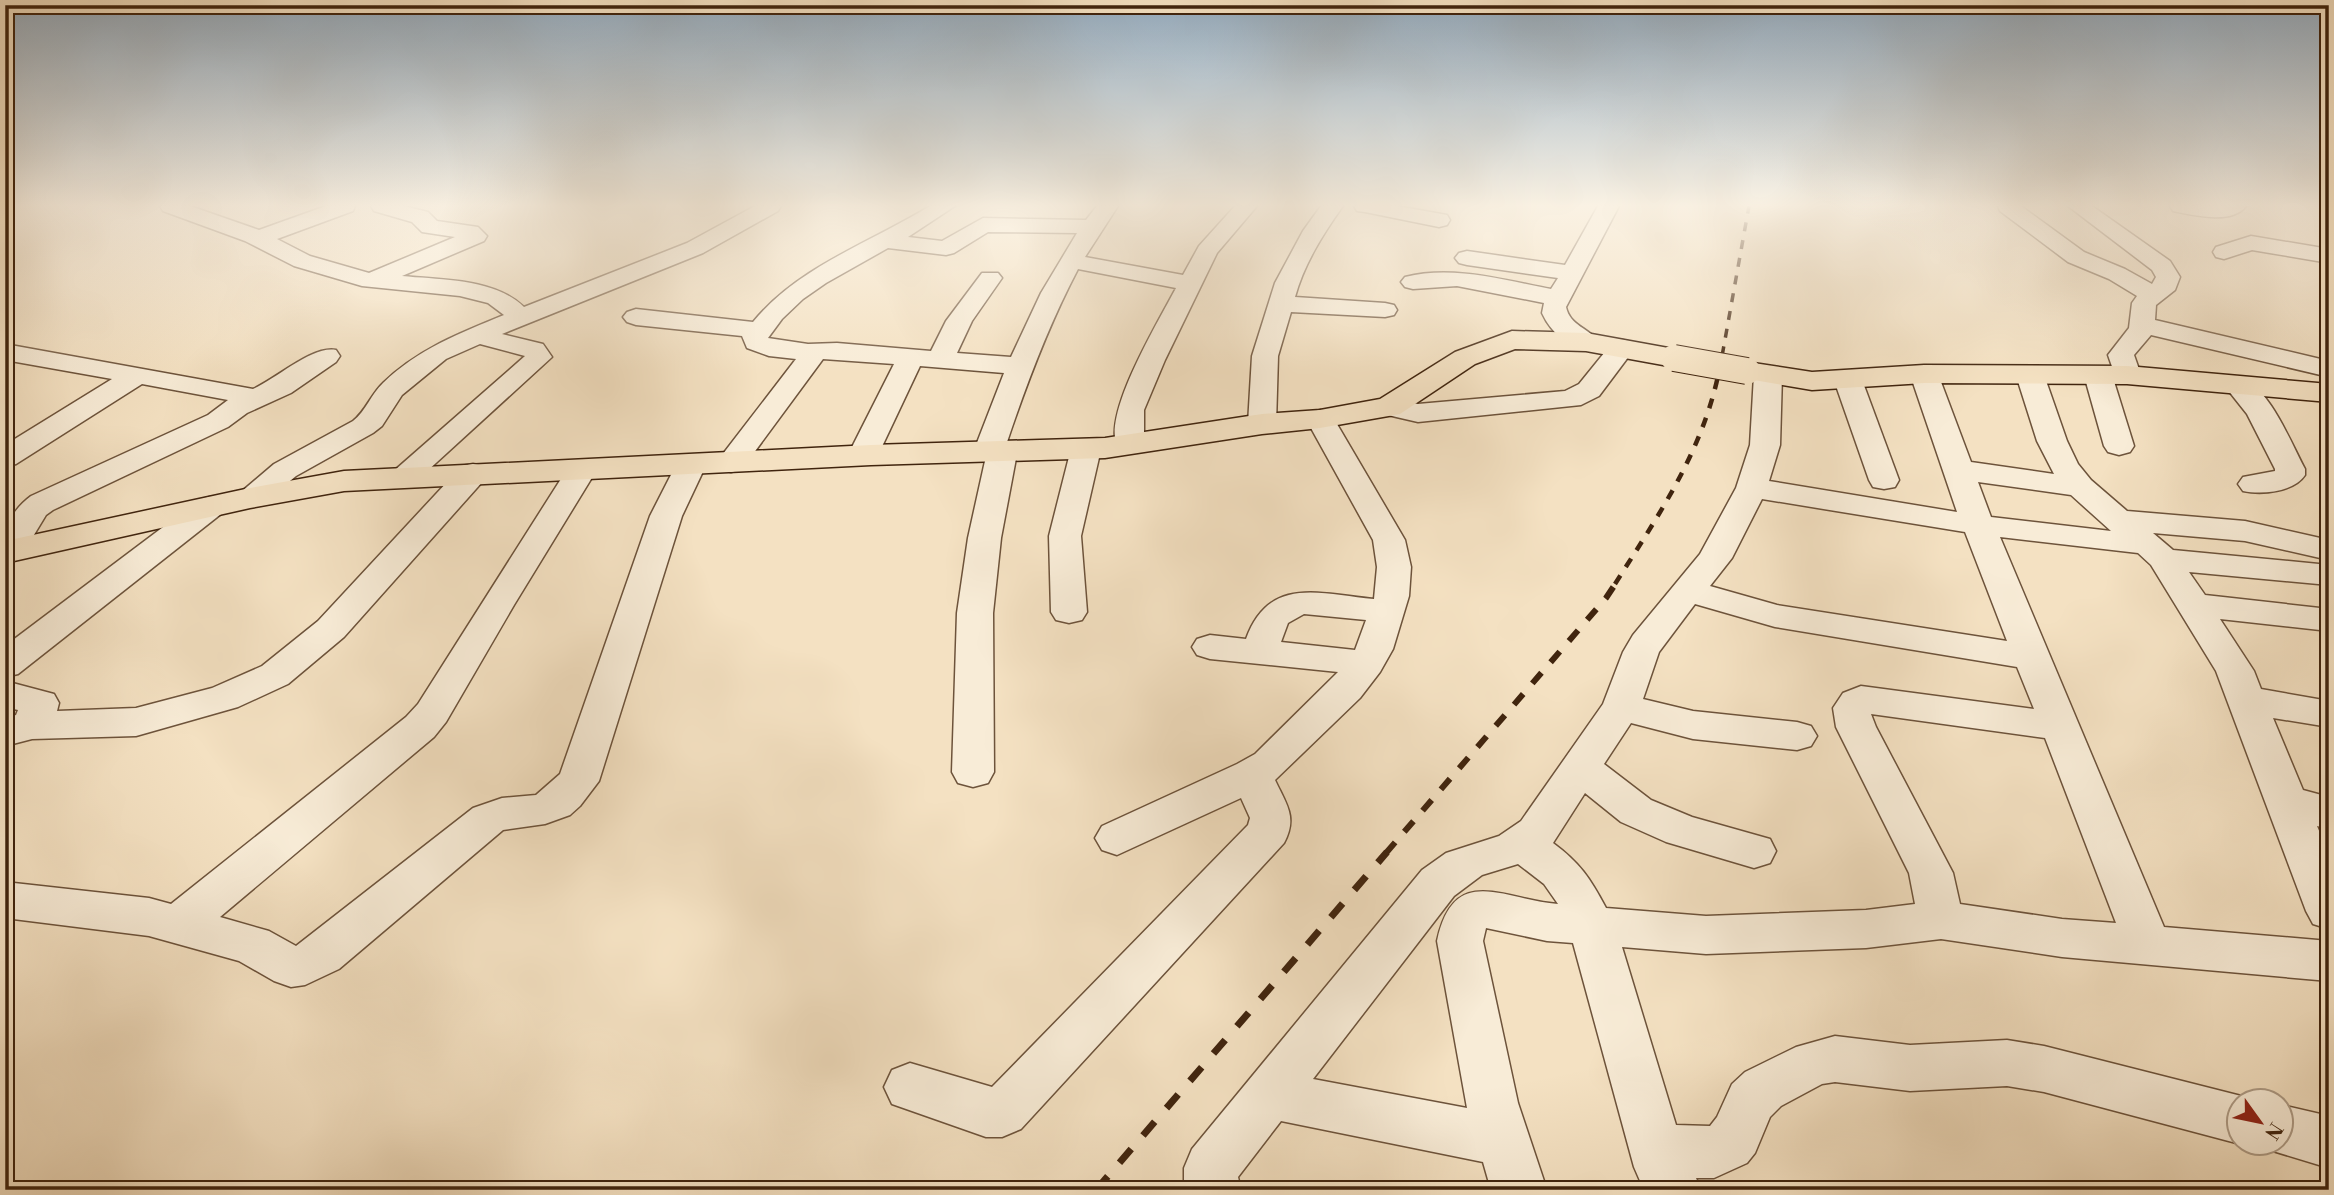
<svg xmlns="http://www.w3.org/2000/svg" width="2334" height="1195" font-family="'Libre Bodoni',serif">
<rect width="100%" height="100%" fill="#f4e1c2"/>
<filter id="stains"><feTurbulence type="fractalNoise" baseFrequency=".00286" numOctaves="4"/><feColorMatrix values="0 0 0 0 .2 0 0 0 0 .09 0 0 0 0 .02 0 0 0 .5 -.17"/></filter>
<radialGradient id="worn" r=".72"><stop offset=".6" stop-color="#630" stop-opacity="0"/><stop offset="1" stop-color="#630" stop-opacity=".3"/></radialGradient>
<g fill="none" stroke-linecap="round" stroke-linejoin="round">
<defs>
<g id="minor">
<path d="M160,206H190L259,230L326,206H355L353,211L277,239L310,256L369,273L455,237L422,232L412,222L374,211L371,206H404L428,212L437,221L478,227L487,236L484,241L402,276C441,280 494,278 524,307L687,243L755,206H781L778,211L703,253L502,334L543,344L552,357L413,484L402,486L391,484L387,477L525,356L480,344L446,359L402,395L382,426L373,433L296,476L261,505L250,507L239,505L234,498L274,464L353,421C366,411 371,394 383,383C418,349 460,333 504,315L488,303L460,296L362,286L294,266L245,241L163,211Z"/>
<path d="M930,206H955L908,237L942,241L983,218L1086,220L1097,206H1118L1085,257L1183,275L1199,246L1235,206H1257L1217,253L1165,360L1144,410V444L1139,450L1129,453L1119,450C1098,420 1160,319 1176,288L1078,269C1048,326 1026,385 1006,445L1013,447L1017,453L1001,538L993,613L994,772L988,783L973,787L958,783L952,772L957,613L968,538L985,461L977,459L973,453L1004,373L920,366L878,455L874,461L863,464L852,461L848,455L894,364L823,359L742,469L731,472L720,469L716,463L796,359L769,356L747,348L742,336L636,325L627,322L623,317L627,312L636,309L753,322C799,266 870,243 930,206ZM988,232L1077,233L1041,293L1011,357L957,353L972,321L1002,278L998,273H982L946,321L931,351L837,343L808,344L768,338L782,319L803,299L826,283L888,248L946,255L954,253Z"/>
<path d="M1321,206H1343C1323,234 1304,264 1295,297L1385,303L1394,305L1397,310L1394,315L1385,317L1291,312L1278,356L1276,424L1272,430L1262,433L1252,430L1248,424L1252,356L1275,283L1303,231Z"/>
<polygon points="1354,206 1397,206 1447,215 1450,220 1447,225 1439,227 1365,212 1357,211"/>
<path d="M1598,206H1619L1566,307C1570,326 1589,328 1599,342L1595,348C1573,353 1551,333 1542,313L1544,303L1457,286L1413,289L1405,287L1401,282L1405,277C1453,265 1503,280 1551,289L1558,278L1467,265L1459,263L1455,258L1459,253L1467,251L1565,265Z"/>
<polygon points="1998,206 2021,206 2084,252 2125,269 2152,284 2156,277 2152,270 2068,206 2092,206 2170,261 2180,277 2175,290 2156,305 2155,320 2329,361 2329,377 2151,335 2134,355 2141,375 2137,381 2127,383 2117,381 2108,355 2129,328 2132,303 2137,296 2109,279 2068,262 2000,211"/>
<path d="M2170,206H2246C2232,225 2193,215 2173,211Z"/>
<polygon points="2251,236 2329,249 2329,263 2252,250 2224,259 2216,257 2213,252 2216,247"/>
<polygon points="1622,340 1631,342 1635,348 1599,396 1581,405 1418,422 1379,413 1375,407 1379,401 1389,398 1418,404 1565,391 1579,384 1613,342"/>
<path d="M5,344L253,389C276,379 313,345 336,350L340,356L336,362L291,393L247,413L228,427L53,510L46,515L20,558L5,560C5,532 6,515 31,496L208,415L228,400L142,384L16,464L5,467V445L112,379L5,360Z"/>
<path d="M1924,366L1934,368L1938,374L1971,462L2054,474L2037,441L2016,375L2020,369L2030,367L2040,369L2044,375L2067,441L2078,464L2091,480L2127,511L2245,521L2329,540V560L2245,541L2153,533L2173,550L2329,565V585L2189,572L2205,595L2329,609V631L2220,619L2254,671L2261,689L2329,701V727L2273,718L2303,790L2329,797V829L2317,826L2329,854V929L2313,924L2306,911L2216,671L2151,565L2138,553L2000,537L2164,927L2329,941V981L2062,957L1941,939L1866,948L1706,954L1622,947L1676,1125L1710,1126L1717,1117L1732,1084L1745,1072L1796,1047L1835,1036L1910,1045L2007,1040L2044,1046L2257,1100H2240V1142H2244L2240,1144L2044,1092L2007,1086L1910,1091L1835,1082L1822,1084L1781,1106L1770,1117L1755,1153L1747,1163L1714,1178H1696L1701,1190H1644L1634,1167L1573,943L1547,941L1486,928L1483,941L1518,1103L1547,1190H1491L1483,1162L1281,1121L1238,1177L1241,1190H1184V1168L1192,1149L1422,870L1446,853L1499,836L1521,821L1603,704L1623,652L1633,635L1700,554L1736,488L1750,445L1754,375L1758,369L1768,367L1778,369L1782,375L1780,445L1769,481L1957,512L1910,374L1914,368ZM1978,482L2071,495L2111,531L1991,517ZM1762,499L1965,532L2007,641L1777,605L1710,586L1732,558ZM1695,604L1775,627L2017,667L2034,709L1861,686L1843,693L1833,708L1836,727L1909,873L1915,904L1866,910L1706,916L1606,908C1590,878 1580,863 1553,843L1585,793L1621,822L1666,842L1754,868L1770,863L1776,851L1770,839L1692,817L1651,800L1604,764L1631,723L1693,739L1797,750L1811,746L1817,736L1811,726L1797,722L1693,711L1643,699L1659,652ZM1871,714L2045,738L2116,923L2062,919L1960,904L1953,873L1876,727ZM1518,864L1544,884L1558,904C1503,900 1454,862 1437,941L1467,1108L1313,1079L1454,896L1482,875Z"/>
<polygon points="2098,367 2108,369 2112,375 2134,446 2130,452 2119,455 2108,452 2104,446 2084,375 2088,369"/>
<polygon points="1848,372 1858,374 1862,380 1899,480 1895,487 1884,489 1873,487 1869,480 1834,380 1838,374"/>
<path d="M2238,377C2268,384 2291,443 2305,469V475C2294,492 2262,495 2243,491L2238,484L2243,477L2275,471V469L2247,414L2224,385L2228,379Z"/>
<path d="M1320,410L1330,413L1334,419L1405,540L1411,567L1409,596L1393,649L1380,672L1360,698L1275,780C1286,804 1298,817 1284,843L1021,1129L1002,1137H986L892,1104L884,1087L892,1070L910,1063L992,1087L1248,825L1250,818L1241,798L1117,855L1102,850L1095,838L1102,826L1237,764L1255,754L1338,672L1210,659L1197,655L1192,647L1197,639L1210,635L1246,639C1269,575 1320,594 1374,599L1377,567L1373,540L1306,419L1310,413ZM1304,614L1366,620L1355,650L1281,642L1288,623Z"/>
<polygon points="1086,440 1097,443 1101,449 1081,536 1087,612 1082,620 1069,623 1056,620 1051,612 1049,536 1071,449 1075,443"/>
<polygon points="691,456 702,459 706,465 682,516 599,781 580,806 570,815 545,824 503,830 339,969 305,985 291,987 274,981 239,961 149,936 5,918 5,882 149,898 171,904 406,717 418,704 566,471 570,465 581,462 592,465 596,471 514,605 446,722 434,737 220,917 269,931 296,946 473,808 502,798 536,795 560,774 650,516 676,465 680,459"/>
<polygon points="473,464 484,466 488,473 484,480 344,637 288,684 238,707 136,736 32,739 5,746 5,718 16,715 18,710 5,707 5,681 54,694 59,703 57,711 136,708 212,688 262,666 318,621 462,466"/>
<polygon points="210,497 221,500 226,507 221,514 18,674 5,677 5,646 199,500"/>
<polygon points="2282,1105 2329,1116 2329,1168 2263,1148 2261,1142 2282,1142"/>
</g>
<g id="major">
<polygon points="1512,331 1586,333 1674,349 1684,352 1689,358 1684,364 1674,367 1586,351 1515,349 1475,364 1400,414 1320,428 1262,434 1105,458 871,465 344,491 250,508 5,563 5,541 250,488 344,471 871,445 1105,438 1262,414 1320,410 1380,399 1455,352"/>
<polygon points="1747,362 1812,372 1924,365 2127,366 2329,384 2329,402 2127,384 1924,383 1812,390 1736,377 1732,371 1736,365"/>
</g>
</defs>
<!-- minor casing -->
<use href="#minor" stroke="#6d533b" stroke-width="3"/>
<!-- major casing -->
<use href="#major" stroke="#40240e" stroke-width="3"/>
<!-- minor -->
<use href="#minor" fill="#f8ecd7" fill-rule="evenodd"/>
<!-- major -->
<use href="#major" fill="#f4e1c2" fill-rule="evenodd"/>
<!-- rail-far3 -->
<polyline stroke="#40240e" stroke-width="3.5" stroke-dasharray="9 9" stroke-linecap="butt" points="1719,373 1749,206"/>
<!-- rail-far2 -->
<path stroke="#40240e" stroke-width="4.5" stroke-dasharray="10 10" stroke-linecap="butt" d="M1615,584C1658,516 1703,451 1719,371"/>
<!-- rail-far1 -->
<polyline stroke="#40240e" stroke-width="6" stroke-dasharray="14 14" stroke-linecap="butt" points="1386,853 1606,598 1616,583"/>
<!-- rail -->
<polyline stroke="#40240e" stroke-width="7" stroke-dasharray="18 18" stroke-linecap="butt" points="1096,1190 1387,852"/>
<defs>
<polyline id="major-bridge" points="1674,358 1747,371"/>
</defs>
<!-- major-bridge casing -->
<use href="#major-bridge" stroke="#40240e" stroke-width="28" stroke-linecap="butt"/>
<!-- major-bridge -->
<use href="#major-bridge" stroke="#f4e1c2" stroke-width="26"/>
</g>
<!-- sky -->
<linearGradient id="sky" x2="0" y2="1"><stop stop-color="#94acc0"/><stop offset="0.55" stop-color="#faf2e4"/><stop offset="1" stop-color="#faf2e4" stop-opacity="0"/></linearGradient>
<rect width="2334" height="373" fill="url(#sky)"/>
<!-- margin -->
<rect width="2334" height="1195" fill="none" stroke="#f4e1c2" stroke-width="28"/>
<rect x="7" y="7" width="2320" height="1181" fill="none" stroke="#40240e" stroke-width="3.5"/>
<rect x="14" y="14" width="2306" height="1167" fill="none" stroke="#40240e" stroke-width="2"/>
<!-- north arrow -->
<g transform="translate(2260 1122) rotate(123)"><circle r="33" fill="#f8ecd7" stroke="#ae9c87" stroke-width="2"/>
<path d="M0-5L12 26L0 18L-12 26Z" fill="#8f2418"/>
<text y="-10" font-size="19" font-weight="bold" text-anchor="middle" fill="#40240e">N</text>
</g>
<rect width="100%" height="100%" filter="url(#stains)"/>
<rect width="100%" height="100%" fill="url(#worn)"/>
</svg>
